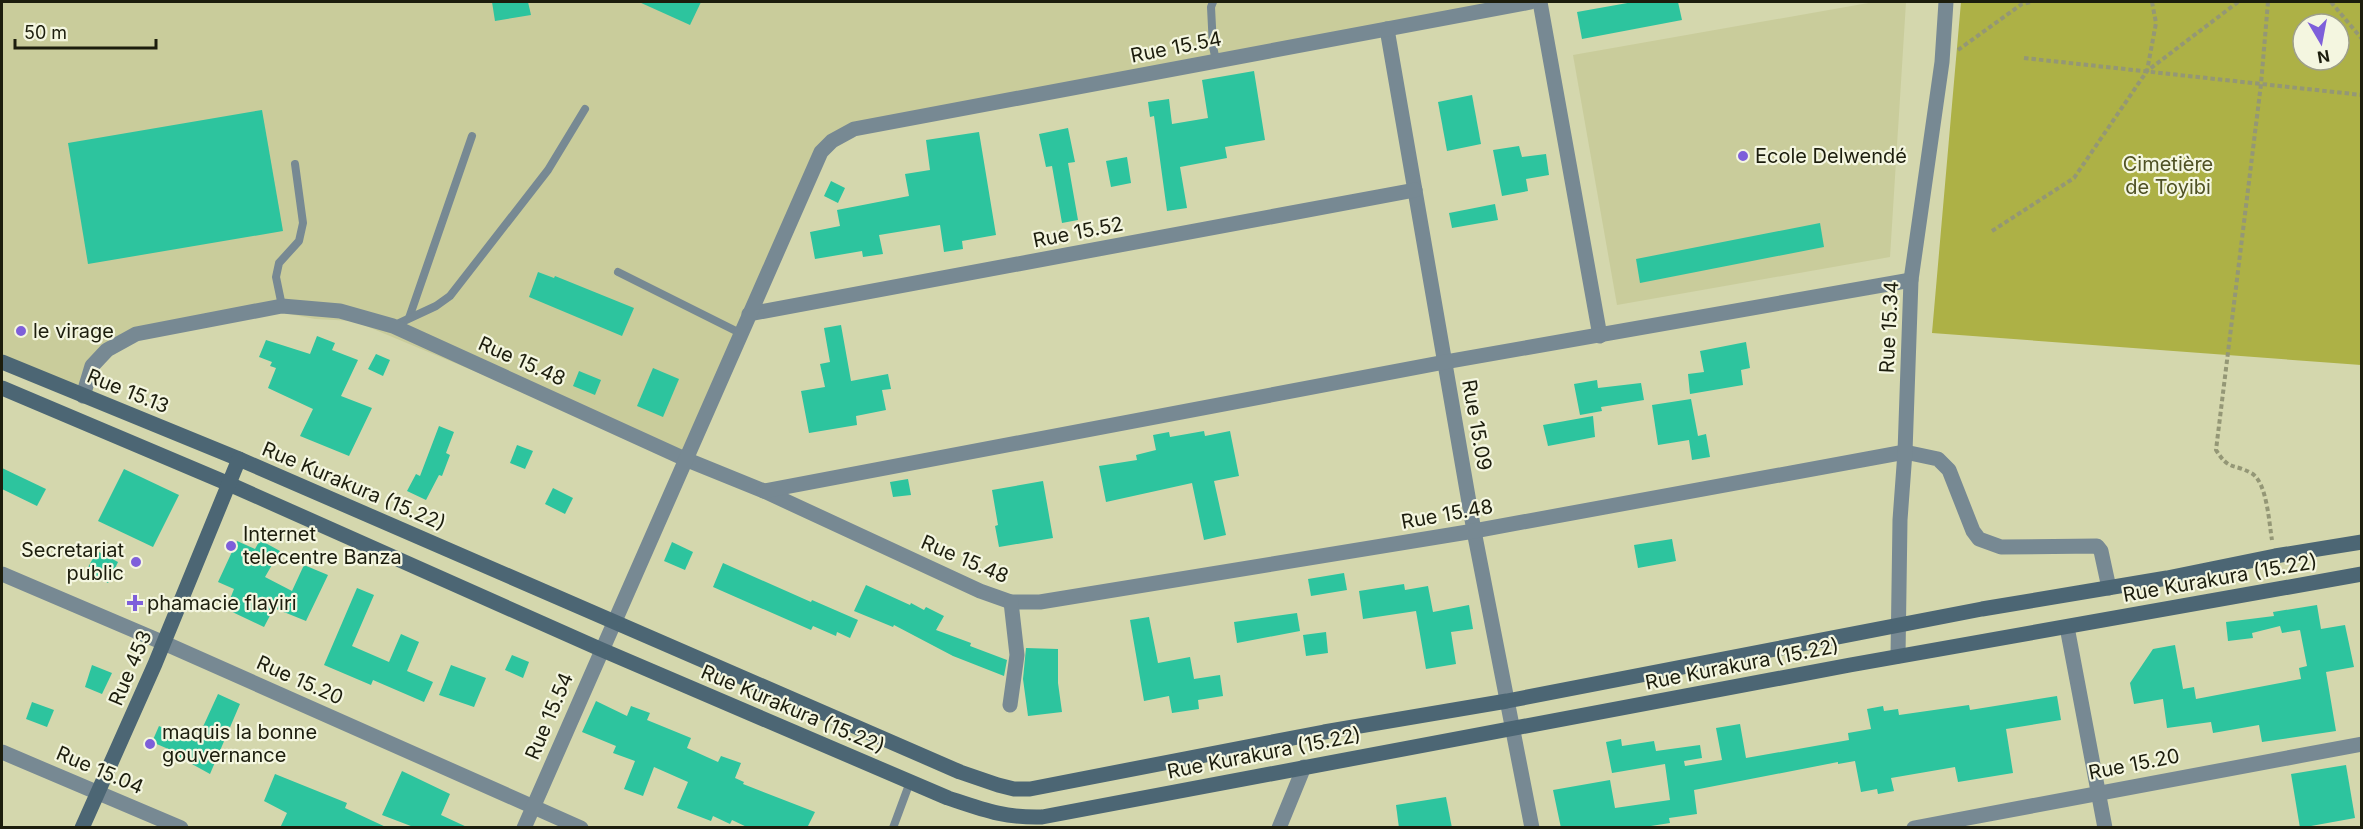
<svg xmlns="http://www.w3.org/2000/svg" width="2363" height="829" font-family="Inter,sans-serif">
<rect width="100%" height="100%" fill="#d4d7ad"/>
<!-- built -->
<g fill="#c9cc9b">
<polygon points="2,2 1531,2 854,129 832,142 685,459 354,321 315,319 274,311 139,337 110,352 95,369 83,396 2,362"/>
<polygon points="1874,2 1906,2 1890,257 1617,305 1573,55"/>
</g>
<!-- green -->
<path fill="#adb146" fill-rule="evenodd" d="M1961,2H2361V365L1932,333ZM2303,24H2339V60H2303Z"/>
<!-- building -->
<g fill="#2dc49e">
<polygon points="492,2 528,2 531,15 495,21"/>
<polygon points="639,2 701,2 690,25"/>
<polygon points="1633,2 1678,2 1682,20 1582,39 1577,12"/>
<polygon points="1254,71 1265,140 1225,147 1227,158 1180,167 1187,208 1167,211 1154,116 1150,117 1148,102 1169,99 1172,124 1208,118 1202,80"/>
<polygon points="1472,95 1481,144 1447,151 1438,102"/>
<polygon points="262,110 283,231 88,264 68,143"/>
<polygon points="1068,128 1075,162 1068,163 1078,220 1062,223 1052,166 1046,167 1039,134"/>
<polygon points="979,132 996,235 962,241 963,249 944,252 940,225 879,235 883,254 863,257 862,251 815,259 810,232 840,226 837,210 909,196 905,174 930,170 926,140"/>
<polygon points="1519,146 1522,157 1546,154 1549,175 1526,179 1528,191 1502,196 1493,150"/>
<polygon points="1127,157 1131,183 1111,187 1106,161"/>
<polygon points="831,181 845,188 838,203 824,196"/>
<polygon points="1495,204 1498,220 1452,228 1449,213"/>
<polygon points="1820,223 1824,247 1640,283 1636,259"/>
<polygon points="538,272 554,278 555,276 634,308 622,336 529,297"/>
<polygon points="841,325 851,381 888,374 891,389 882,390 886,410 856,416 857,425 809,433 801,391 825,387 820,364 830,362 824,328"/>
<polygon points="317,336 335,343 332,350 358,360 341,396 372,408 349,456 300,436 313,409 268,388 276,368 270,366 272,362 259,357 266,340 310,354"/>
<polygon points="1746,342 1750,368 1741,370 1743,385 1690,394 1688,374 1704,372 1700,351"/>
<polygon points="376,354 390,360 383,376 368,369"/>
<polygon points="653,368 679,379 663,417 637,406"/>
<polygon points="579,371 601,380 595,395 573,386"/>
<polygon points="1597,380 1598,388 1641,383 1644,400 1601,407 1602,411 1580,415 1574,384"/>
<polygon points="1691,399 1698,436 1706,434 1710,457 1692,460 1689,440 1658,445 1652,405"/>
<polygon points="1593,416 1595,437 1548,446 1543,425"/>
<polygon points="439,426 454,432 446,453 450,455 442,476 439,475 426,500 407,491 416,474 420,476"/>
<polygon points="1204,431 1205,436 1230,431 1239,476 1214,481 1226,535 1204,540 1192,483 1106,502 1099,466 1137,460 1136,455 1156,450 1153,435 1169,432 1170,437"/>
<polygon points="517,445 533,451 525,469 510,463"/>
<polygon points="2,468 46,489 37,506 2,489"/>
<polygon points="124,469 179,495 153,547 98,521"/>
<polygon points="908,479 911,495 893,497 890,482"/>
<polygon points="1043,481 1053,538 999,547 995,526 998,525 992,490"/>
<polygon points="553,488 573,498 565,514 545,504"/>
<polygon points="1672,539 1676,561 1638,568 1634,545"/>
<polygon points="260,540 280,551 265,577 292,591 304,565 328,575 306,621 274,608 264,627 226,609 234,589 218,582 237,541 255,549"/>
<polygon points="672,542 693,552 685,570 664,561"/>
<polygon points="97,551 118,562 108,583 86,571"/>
<polygon points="723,563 811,602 812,600 858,620 850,638 837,632 836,636 813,626 811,630 713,587"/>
<polygon points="1344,573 1347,590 1311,596 1308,579"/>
<polygon points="1404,584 1405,590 1428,586 1433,612 1469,605 1473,629 1451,632 1456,664 1426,669 1416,611 1363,619 1359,591"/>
<polygon points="866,585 910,605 911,603 924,610 926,607 944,616 936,630 971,643 970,646 1007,660 1004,676 953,656 894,625 893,627 854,611"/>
<polygon points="357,588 374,595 352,646 389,662 401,634 419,642 407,671 433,682 424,702 373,680 371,685 324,665"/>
<polygon points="2317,605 2321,629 2345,625 2354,667 2326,672 2336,731 2262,742 2259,725 2213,733 2211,722 2167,728 2163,699 2134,704 2130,683 2153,649 2175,645 2183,689 2194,687 2196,699 2301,679 2299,668 2307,666 2300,630 2282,633 2280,626 2252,633 2253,638 2228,641 2226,622 2274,616 2273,612"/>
<polygon points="1297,613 1300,631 1237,643 1234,622"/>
<polygon points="1149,617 1158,663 1190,657 1194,679 1220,675 1223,696 1198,700 1199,709 1172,713 1169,696 1144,701 1130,620"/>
<polygon points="1326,632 1328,653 1306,656 1303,635"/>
<polygon points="1026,648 1058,649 1058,683 1062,712 1028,716 1023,679"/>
<polygon points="512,655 529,662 523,678 505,670"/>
<polygon points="92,665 112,673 102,694 85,687"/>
<polygon points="451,665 486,678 474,707 439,695"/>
<polygon points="218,694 240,704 210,774 172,753 173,751 152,742 159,726 196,742"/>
<polygon points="2057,696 2061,720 2006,729 2013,773 1958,782 1955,767 1891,778 1894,791 1878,794 1877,789 1861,792 1855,761 1838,764 1838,762 1694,790 1697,814 1669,818 1670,823 1638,828 1561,828 1553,790 1610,780 1615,808 1670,800 1665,764 1612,773 1606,742 1621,739 1622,746 1654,741 1656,751 1700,745 1702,758 1684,761 1685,766 1722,760 1716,728 1740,724 1746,758 1849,740 1848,733 1871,729 1867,709 1883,706 1884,711 1898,709 1899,715 1969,705 1970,710"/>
<polygon points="596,701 627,716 631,706 650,713 647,720 691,738 687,748 718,762 721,756 741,763 735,778 744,782 743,784 815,812 807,828 749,828 732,820 730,824 713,816 711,821 677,808 688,782 654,767 643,796 624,789 635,761 613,753 616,746 582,732"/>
<polygon points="32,702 54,710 47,727 26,719"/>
<polygon points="2346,765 2355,818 2300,828 2291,774"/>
<polygon points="402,771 450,794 441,815 469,828 416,828 382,815"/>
<polygon points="275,774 347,803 345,808 388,828 280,828 287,813 264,801"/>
<polygon points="1446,797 1452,828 1399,828 1396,805"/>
</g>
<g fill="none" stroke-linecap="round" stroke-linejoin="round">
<!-- path -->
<g stroke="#949776" stroke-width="4" stroke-dasharray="4.5 3" stroke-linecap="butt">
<polyline points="2152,2 2156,23 2147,71 2238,2"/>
<path d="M2268,2L2261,84L2216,450C2229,471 2233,463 2251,473C2267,481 2269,523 2272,540"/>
<polyline points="2331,2 2362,39"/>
<polyline points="1958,50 2022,4 2032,2"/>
<polyline points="2024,58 2362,95"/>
<polyline points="1992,231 2074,178 2147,71"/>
</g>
<!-- lane -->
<g stroke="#778993" stroke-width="8">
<polyline points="1213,2 1211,7 1213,47 1216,60"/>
<polyline points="618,272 740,333"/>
<polyline points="282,306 276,277 279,263 299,241 303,223 295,164"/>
<polyline points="409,318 472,136"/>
<polyline points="393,326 436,306 450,296 548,170 585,109"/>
<polyline points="893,828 910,782"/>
</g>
<!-- street -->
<g stroke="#778993" stroke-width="15">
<polyline points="1540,2 1600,336"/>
<polyline points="1387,29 1474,531 1532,828"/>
<polyline points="749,314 1415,190"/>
<polyline points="83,396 92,366 107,350 136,334 282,306 340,311 393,326 685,459 764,491 980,591 1011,602 1040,602 1474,531 1905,452 1938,459 1949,470 1973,531 1979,539 2001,547 2097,546 2101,551 2109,588"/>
<polyline points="764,491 1445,362 1911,280"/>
<polyline points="2,574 164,643 581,828"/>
<polyline points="2067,627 2105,828"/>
<polyline points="1898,656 1900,520 1905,452 1911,280 1942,62 1946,2"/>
<polyline points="1010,705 1017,655 1011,602"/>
<polyline points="2,752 181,828"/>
<polyline points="524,828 821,152 832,141 854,129 1531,2"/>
<polyline points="1279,828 1304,767"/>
<polyline points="1914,828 2362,744"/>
</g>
<!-- secondary -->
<g stroke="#4c6674" stroke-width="15">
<polyline points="2,362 239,459 960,772 998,785 1014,789 1030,789 1324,732 1507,701 1982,609 2167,578 2275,556 2362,542"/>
<path d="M2,388L229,484L600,649L948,798C984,810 1004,818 1042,817L1850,665L2362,574"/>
<polyline points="82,828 155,664 239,459"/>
</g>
</g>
<!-- markers -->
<g fill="#7e5fda" stroke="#f4f6e0" stroke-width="2">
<circle cx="1743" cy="156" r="6"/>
<circle cx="21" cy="331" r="6"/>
<circle cx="231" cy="546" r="6"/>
<circle cx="136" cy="562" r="6"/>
<path d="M132 594h6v6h6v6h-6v6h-6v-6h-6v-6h6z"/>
<circle cx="150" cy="744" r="6"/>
</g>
<g text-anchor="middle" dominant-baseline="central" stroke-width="4.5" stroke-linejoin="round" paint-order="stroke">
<!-- street labels -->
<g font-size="20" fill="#1c1d0d" stroke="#f4f6e0">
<text transform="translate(1176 47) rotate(-11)">Rue 15.54</text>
<text transform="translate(1078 232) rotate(-11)">Rue 15.52</text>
<text transform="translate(1889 327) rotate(-87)">Rue 15.34</text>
<text transform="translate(522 361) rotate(24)">Rue 15.48</text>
<text transform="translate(128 391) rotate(22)">Rue 15.13</text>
<text transform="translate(1477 425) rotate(80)">Rue 15.09</text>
<text transform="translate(354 486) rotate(23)">Rue Kurakura (15.22)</text>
<text transform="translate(1447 514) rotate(-10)">Rue 15.48</text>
<text transform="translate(965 559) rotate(23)">Rue 15.48</text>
<text transform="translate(2220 578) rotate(-10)">Rue Kurakura (15.22)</text>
<text transform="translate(1742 664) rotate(-11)">Rue Kurakura (15.22)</text>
<text transform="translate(130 668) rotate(-67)">Rue 453</text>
<text transform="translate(300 680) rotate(24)">Rue 15.20</text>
<text transform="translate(793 709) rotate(23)">Rue Kurakura (15.22)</text>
<text transform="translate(549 716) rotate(-67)">Rue 15.54</text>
<text transform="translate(1264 753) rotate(-11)">Rue Kurakura (15.22)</text>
<text transform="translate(2134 764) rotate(-11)">Rue 15.20</text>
<text transform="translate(100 770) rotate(23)">Rue 15.04</text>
</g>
<!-- poi labels -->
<g font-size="20" fill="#1c1d0d" stroke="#f4f6e0" text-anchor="start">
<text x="1755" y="156">Ecole Delwendé</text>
<text x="33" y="331">le virage</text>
<text x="243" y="534">Internet<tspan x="243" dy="23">telecentre Banza</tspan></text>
<text x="124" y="550" text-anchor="end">Secretariat<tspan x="124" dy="23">public</tspan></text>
<text x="147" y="603">phamacie flayiri</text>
<text x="162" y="732">maquis la bonne<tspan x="162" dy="23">gouvernance</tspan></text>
</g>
<!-- park labels -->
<g font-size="20" fill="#4f5124" stroke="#f4f6e0">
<text x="2168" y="164">Cimetière<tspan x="2168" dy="23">de Toyibi</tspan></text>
</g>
</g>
<!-- border -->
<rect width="2363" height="829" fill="none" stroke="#1c1d0d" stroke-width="6"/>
<!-- north arrow -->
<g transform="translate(2321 42) rotate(170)"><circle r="28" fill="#f4f6e0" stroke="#9e9f8c" stroke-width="1.5"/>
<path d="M0-4.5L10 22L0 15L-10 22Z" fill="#7e5fda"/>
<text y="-9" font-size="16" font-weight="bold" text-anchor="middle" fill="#1c1d0d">N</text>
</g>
<!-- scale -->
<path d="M15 39v9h141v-9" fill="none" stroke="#1c1d0d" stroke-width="3"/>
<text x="24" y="39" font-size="18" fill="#1c1d0d" stroke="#f4f6e0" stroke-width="4.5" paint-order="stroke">50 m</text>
</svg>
